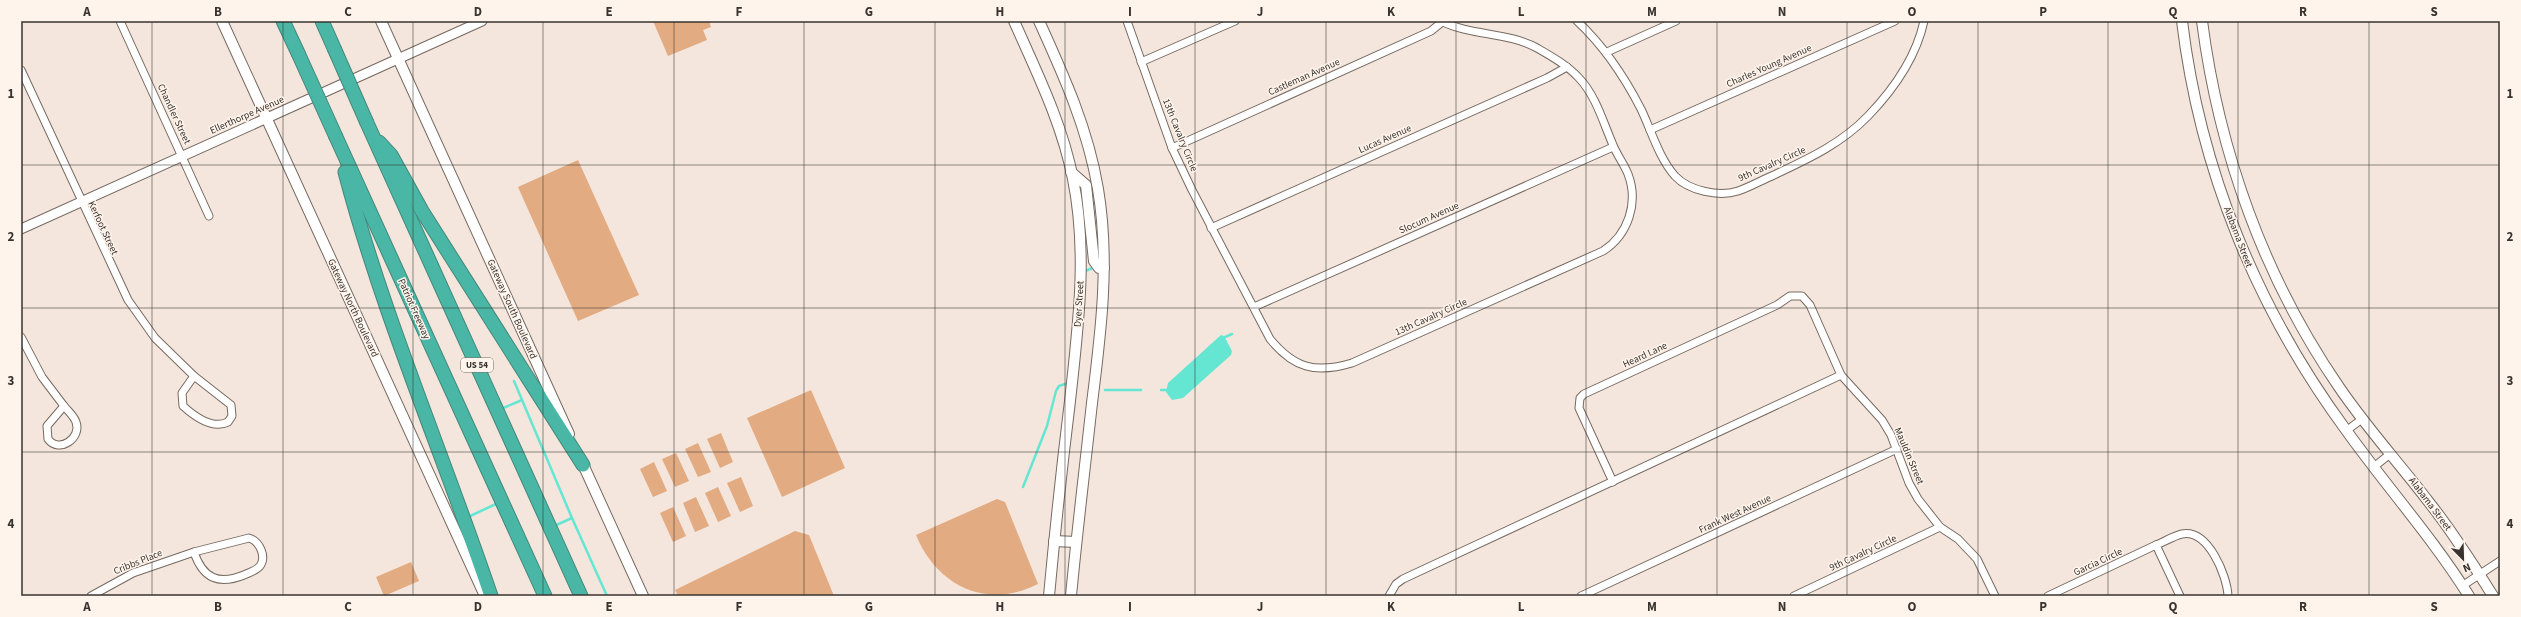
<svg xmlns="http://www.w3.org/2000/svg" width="2521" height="617" font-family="'Source Sans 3',sans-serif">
<rect width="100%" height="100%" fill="#f4e6dc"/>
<!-- green -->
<g fill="#e2ab82">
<polygon points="653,21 709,21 711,27 703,30 707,40 668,56"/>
<polygon points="578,160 639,295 578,321 518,187"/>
<polygon points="811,390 845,468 782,497 747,418"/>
<polygon points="721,433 733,462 720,468 707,439"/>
<polygon points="698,443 711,472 698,477 685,449"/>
<polygon points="676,453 689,481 675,487 662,459"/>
<polygon points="654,462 667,491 653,497 640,469"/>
<polygon points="741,477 753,506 740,512 727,483"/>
<polygon points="718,487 731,516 718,522 705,493"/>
<polygon points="696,497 709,526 695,532 683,503"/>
<path d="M997,499L1005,502L1038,584C986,610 937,586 916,535Z"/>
<polygon points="673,507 686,536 673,542 660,513"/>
<polygon points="795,531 809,535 834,596 678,596 675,590"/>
<polygon points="411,562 419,581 384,596 376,577"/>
</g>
<!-- water -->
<polygon fill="#64e6d3" points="1221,335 1224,336 1232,351 1231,355 1183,398 1172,400 1166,392 1168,383"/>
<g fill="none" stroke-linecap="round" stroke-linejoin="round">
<!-- stream -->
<g stroke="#64e6d3" stroke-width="2.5">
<polyline points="1083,272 1095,267"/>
<polyline points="1225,337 1232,334"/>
<polyline points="514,381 572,518 607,596"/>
<polyline points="1105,390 1141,390"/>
<polyline points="1161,390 1166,390"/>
<polyline points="501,409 522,400"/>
<polyline points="1023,487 1047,426 1056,391 1059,386 1065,384"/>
<polyline points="468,517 498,503"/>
<polyline points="554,526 572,518"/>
</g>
<defs>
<g id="minor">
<polyline points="120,21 209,216"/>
<path d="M1127,21L1172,148L1192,190L1270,339C1294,368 1315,374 1352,363L1603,251C1628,235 1639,203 1628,174C1624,164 1617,155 1613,145C1603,122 1596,96 1579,78C1567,65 1551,56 1537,48C1508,32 1471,36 1441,21"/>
<path d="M1577,21C1604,46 1624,76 1641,109C1651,130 1659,158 1675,176C1689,191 1719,197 1738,191C1750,187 1762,180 1774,175C1808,159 1841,144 1868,116C1894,89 1916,58 1924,21"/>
<polyline points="1607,52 1676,21"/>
<polyline points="1141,62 1235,21"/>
<polyline points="21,70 128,300 155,338 194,376"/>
<polyline points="1650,130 1895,21"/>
<polyline points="1172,148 1431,31 1442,22"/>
<polyline points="1211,228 1547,78 1567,67"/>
<polyline points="1254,307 1613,147"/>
<polyline points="21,337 42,377 64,406"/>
<path d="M194,376L231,405L232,416L228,422C212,430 194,416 183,406L182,393Z"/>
<path d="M64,406C68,411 74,416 76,422C82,438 59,454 48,439L47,426Z"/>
<polyline points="2346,431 2362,419"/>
<polyline points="2375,466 2390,454"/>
<polyline points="1613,482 1579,408 1580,398 1584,394 1777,305 1790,296 1802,296 1810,305 1841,375 1882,420 1891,435 1909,483 1918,499 1940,527 1958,539 1977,559 1995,596"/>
<path d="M249,538C259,541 267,556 260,566C256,571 250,572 244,575C219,585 203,579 194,552Z"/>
<polyline points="2462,586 2500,561"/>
<polyline points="91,596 133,573 194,552"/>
<polyline points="1389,596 1396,584 1403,579 1841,375"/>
<polyline points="1581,596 1897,449"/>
<polyline points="1794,596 1940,527"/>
<polyline points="2048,596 2156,545"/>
<path d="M2180,596L2156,545C2164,542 2173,536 2182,534C2208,529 2227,575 2228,596"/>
</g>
<polyline id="tertiary" points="21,229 482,21"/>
<g id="secondary">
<polyline points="222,21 485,596"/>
<polyline points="381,21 569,434"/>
<path d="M1014,21C1037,73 1062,123 1073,179C1088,253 1078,327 1070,401C1062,466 1055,531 1049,596"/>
<path d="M1039,21C1064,76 1088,129 1098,189C1110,260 1101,332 1092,403C1085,467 1077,532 1071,596"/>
<path d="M2182,21C2200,170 2257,309 2346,430C2386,486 2432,537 2469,596"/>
<path d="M2202,21C2219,152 2264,278 2339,387C2366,427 2399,463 2428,501C2452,531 2473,564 2493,596"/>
<polyline points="1071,172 1086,185 1094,261 1099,268 1104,268"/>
<polyline points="581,460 643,596"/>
<polyline points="1054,541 1076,542"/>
</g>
<g id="motorway">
<polyline points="283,21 298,53"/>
<polyline points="322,21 334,48"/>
<polyline points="367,123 581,596"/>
<polyline points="336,137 545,596"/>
<polyline points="379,142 391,155 422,211 583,465"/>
<path d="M345,172C383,316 443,454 491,596"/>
</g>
</defs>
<!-- minor casing -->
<use href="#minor" stroke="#766a61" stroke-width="9"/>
<!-- tertiary casing -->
<use href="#tertiary" stroke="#766a61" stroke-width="11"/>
<!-- secondary casing -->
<use href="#secondary" stroke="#766a61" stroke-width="12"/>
<!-- motorway casing -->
<use href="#motorway" stroke="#44887c" stroke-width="15"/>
<!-- minor -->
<use href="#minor" stroke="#fff" stroke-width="7"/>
<!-- tertiary -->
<use href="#tertiary" stroke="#fff" stroke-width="9"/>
<!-- secondary -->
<use href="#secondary" stroke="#fff" stroke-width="10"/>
<!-- motorway -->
<use href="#motorway" stroke="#4ab6a5" stroke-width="13"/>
<defs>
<g id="motorway-bridge">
<polyline points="334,48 367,123"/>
<polyline points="298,53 336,137"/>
</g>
</defs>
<!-- motorway-bridge casing -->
<use href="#motorway-bridge" stroke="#44887c" stroke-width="15" stroke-linecap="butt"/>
<!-- motorway-bridge -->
<use href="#motorway-bridge" stroke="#4ab6a5" stroke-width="13"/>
</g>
<!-- grid -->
<path fill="none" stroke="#38332f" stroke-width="1" stroke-opacity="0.55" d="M152,21V596M283,21V596M413,21V596M543,21V596M674,21V596M804,21V596M935,21V596M1065,21V596M1195,21V596M1326,21V596M1456,21V596M1586,21V596M1717,21V596M1847,21V596M1978,21V596M2108,21V596M2238,21V596M2369,21V596M21,165H2500M21,308H2500M21,452H2500"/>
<g text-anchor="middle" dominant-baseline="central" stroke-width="3" stroke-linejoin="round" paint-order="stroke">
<!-- shield labels -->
<rect fill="#fff4ec" stroke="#746d68" stroke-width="1" x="461" y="358" width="32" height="14" rx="3"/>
<g font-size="9" font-weight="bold" fill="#38332f">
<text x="477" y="365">US 54</text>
</g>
<!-- street labels -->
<g font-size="10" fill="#38332f" stroke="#fff4ec">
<text transform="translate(1769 66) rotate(-24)">Charles Young Avenue</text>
<text transform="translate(1304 77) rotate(-24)">Castleman Avenue</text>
<text transform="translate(174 114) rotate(65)">Chandler Street</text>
<text transform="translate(247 115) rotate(-24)">Ellerthorpe Avenue</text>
<text transform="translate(1180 135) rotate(68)">13th Cavalry Circle</text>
<text transform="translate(1385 139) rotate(-24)">Lucas Avenue</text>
<text transform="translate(1772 164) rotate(-24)">9th Cavalry Circle</text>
<text transform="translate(1429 218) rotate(-24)">Slocum Avenue</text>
<text transform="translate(103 228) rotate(65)">Kerfoot Street</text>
<text transform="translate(2238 237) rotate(69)">Alabama Street</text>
<text transform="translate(1079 304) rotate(-86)">Dyer Street</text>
<text transform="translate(353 308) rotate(65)">Gateway North Boulevard</text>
<text transform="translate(414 309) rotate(66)">Patriot Freeway</text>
<text transform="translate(512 309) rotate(66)">Gateway South Boulevard</text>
<text transform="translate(1431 317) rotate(-24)">13th Cavalry Circle</text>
<text transform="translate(1645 355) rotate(-25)">Heard Lane</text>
<text transform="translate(1909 456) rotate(67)">Mauldin Street</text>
<text transform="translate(2430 504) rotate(53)">Alabama Street</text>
<text transform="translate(1735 514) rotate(-25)">Frank West Avenue</text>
<text transform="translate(1863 553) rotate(-25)">9th Cavalry Circle</text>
<text transform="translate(138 562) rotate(-22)">Cribbs Place</text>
<text transform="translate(2098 562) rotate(-25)">Garcia Circle</text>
</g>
</g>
<!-- border -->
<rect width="2521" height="617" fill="none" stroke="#fff4ec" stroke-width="44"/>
<!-- north arrow -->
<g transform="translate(2463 559) rotate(157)" stroke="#fff4ec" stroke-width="3" paint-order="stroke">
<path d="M0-3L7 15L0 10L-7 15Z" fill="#38332f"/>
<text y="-6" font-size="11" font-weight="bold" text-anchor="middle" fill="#38332f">N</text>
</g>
<rect x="22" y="22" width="2477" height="573" fill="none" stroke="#38332f" stroke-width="1.5"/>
<g font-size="13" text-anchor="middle" font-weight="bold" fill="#38332f">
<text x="87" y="16">A</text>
<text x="218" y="16">B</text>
<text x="348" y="16">C</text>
<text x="478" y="16">D</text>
<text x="609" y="16">E</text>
<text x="739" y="16">F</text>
<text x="869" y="16">G</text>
<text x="1000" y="16">H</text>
<text x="1130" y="16">I</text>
<text x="1260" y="16">J</text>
<text x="1391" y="16">K</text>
<text x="1521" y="16">L</text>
<text x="1652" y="16">M</text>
<text x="1782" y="16">N</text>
<text x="1912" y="16">O</text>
<text x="2043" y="16">P</text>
<text x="2173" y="16">Q</text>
<text x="2303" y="16">R</text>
<text x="2434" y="16">S</text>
<text x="11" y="98">1</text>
<text x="2510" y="98">1</text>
<text x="11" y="241">2</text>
<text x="2510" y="241">2</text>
<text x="11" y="385">3</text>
<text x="2510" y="385">3</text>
<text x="11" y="528">4</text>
<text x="2510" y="528">4</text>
<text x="87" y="611">A</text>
<text x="218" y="611">B</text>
<text x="348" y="611">C</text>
<text x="478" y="611">D</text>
<text x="609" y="611">E</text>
<text x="739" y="611">F</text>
<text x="869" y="611">G</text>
<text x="1000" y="611">H</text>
<text x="1130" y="611">I</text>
<text x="1260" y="611">J</text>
<text x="1391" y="611">K</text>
<text x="1521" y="611">L</text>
<text x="1652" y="611">M</text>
<text x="1782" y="611">N</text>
<text x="1912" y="611">O</text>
<text x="2043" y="611">P</text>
<text x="2173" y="611">Q</text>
<text x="2303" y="611">R</text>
<text x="2434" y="611">S</text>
</g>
</svg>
